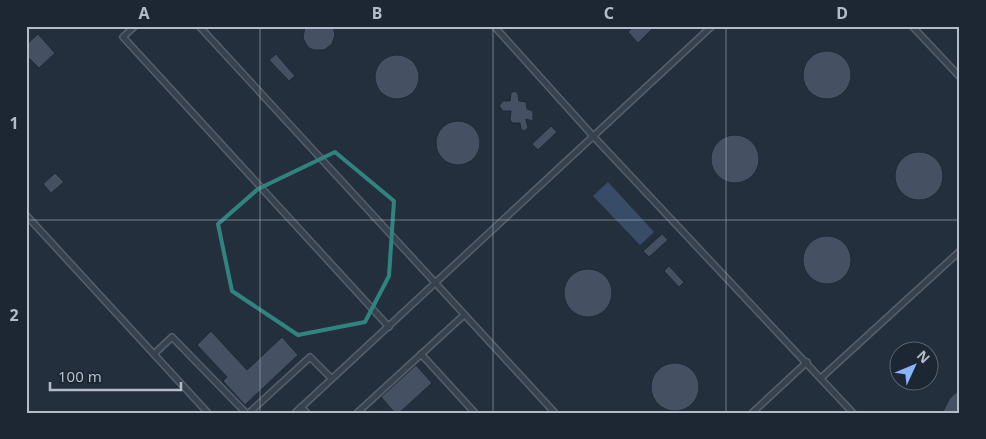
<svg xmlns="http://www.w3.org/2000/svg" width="986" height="439" font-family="'Noto Sans',sans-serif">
<rect width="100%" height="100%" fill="#242f3e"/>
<!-- water -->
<polygon fill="#394c67" points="608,182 654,232 640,245 593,196"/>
<!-- building -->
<g fill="#455162" stroke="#1f2835">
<polygon points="305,26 333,26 335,35 332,44 324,50 315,50 311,49 307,46 303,38"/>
<polygon points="634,26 655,26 638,43 628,32"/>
<polygon points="38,34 55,53 39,68 26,55 26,45"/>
<circle cx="827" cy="75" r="24"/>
<polygon points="276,54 295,76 289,81 269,60"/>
<circle cx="397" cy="77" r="22"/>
<polygon points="515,91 518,94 519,101 526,102 527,109 533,111 533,121 526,119 528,128 524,131 521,129 520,123 513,123 510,120 511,111 503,111 499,106 503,101 510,101 511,93"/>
<circle cx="458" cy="143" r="22"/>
<polygon points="551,126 557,132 538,150 532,144"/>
<circle cx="735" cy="159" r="24"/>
<circle cx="919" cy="176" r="24"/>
<polygon points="55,173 64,182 51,193 43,184"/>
<polygon points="662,234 668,240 649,257 643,251"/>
<circle cx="827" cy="260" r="24"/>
<polygon points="669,266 684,282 679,287 664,271"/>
<circle cx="588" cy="293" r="24"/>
<polygon points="211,331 247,370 282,337 298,355 245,405 223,381 227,377 197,345"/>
<circle cx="675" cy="387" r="24"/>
<polygon points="416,365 432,383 399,413 395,413 381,397"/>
<polygon points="960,389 960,413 942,413 950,398"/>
</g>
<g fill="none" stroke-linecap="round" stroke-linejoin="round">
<defs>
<g id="service">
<polyline points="135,26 123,37 389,327"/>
<polyline points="199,26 555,413"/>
<polyline points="494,26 593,136 853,413"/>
<polyline points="912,26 960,77"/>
<polyline points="26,215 208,413"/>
<polyline points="154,354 172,337 246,413"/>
<polyline points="421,354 475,413"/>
<polyline points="821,378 960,251"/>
<polyline points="301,407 307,413"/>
<polyline points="249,413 310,357 331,378"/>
<polyline points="295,413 712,26"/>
<polyline points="357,413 464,315"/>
<polyline points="752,413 807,362"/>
</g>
</defs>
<!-- service casing -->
<use href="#service" stroke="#565f6c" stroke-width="8"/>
<!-- service -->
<use href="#service" stroke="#38414e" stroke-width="5"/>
</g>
<!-- marked area -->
<path fill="none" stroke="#308480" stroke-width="4" stroke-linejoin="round" d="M335,152L394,201L389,276L365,322L298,335L232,291L218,224L258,189Z"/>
<!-- grid -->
<path fill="none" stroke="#b4bcc9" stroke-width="1" stroke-opacity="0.55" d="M260,26V413M493,26V413M726,26V413M26,220H960"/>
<!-- border -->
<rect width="986" height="439" fill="none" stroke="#1d2633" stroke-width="55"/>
<!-- north arrow -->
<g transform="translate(914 366) rotate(46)"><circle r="24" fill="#1d2633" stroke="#59626f"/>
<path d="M0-4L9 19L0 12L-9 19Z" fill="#8ab4f8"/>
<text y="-8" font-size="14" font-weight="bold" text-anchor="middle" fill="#b4bcc9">N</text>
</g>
<!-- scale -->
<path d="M50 382v8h131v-8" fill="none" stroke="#b4bcc9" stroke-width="2.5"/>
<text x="58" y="382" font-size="15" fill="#b4bcc9" stroke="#1d2633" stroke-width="4" paint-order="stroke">100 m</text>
<rect x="28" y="28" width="930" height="384" fill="none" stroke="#b4bcc9" stroke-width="2"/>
<g font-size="16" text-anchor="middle" font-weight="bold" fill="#b4bcc9">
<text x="144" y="19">A</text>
<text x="377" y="19">B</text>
<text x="609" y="19">C</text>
<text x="842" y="19">D</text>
<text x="14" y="129">1</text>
<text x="14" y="321">2</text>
</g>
</svg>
